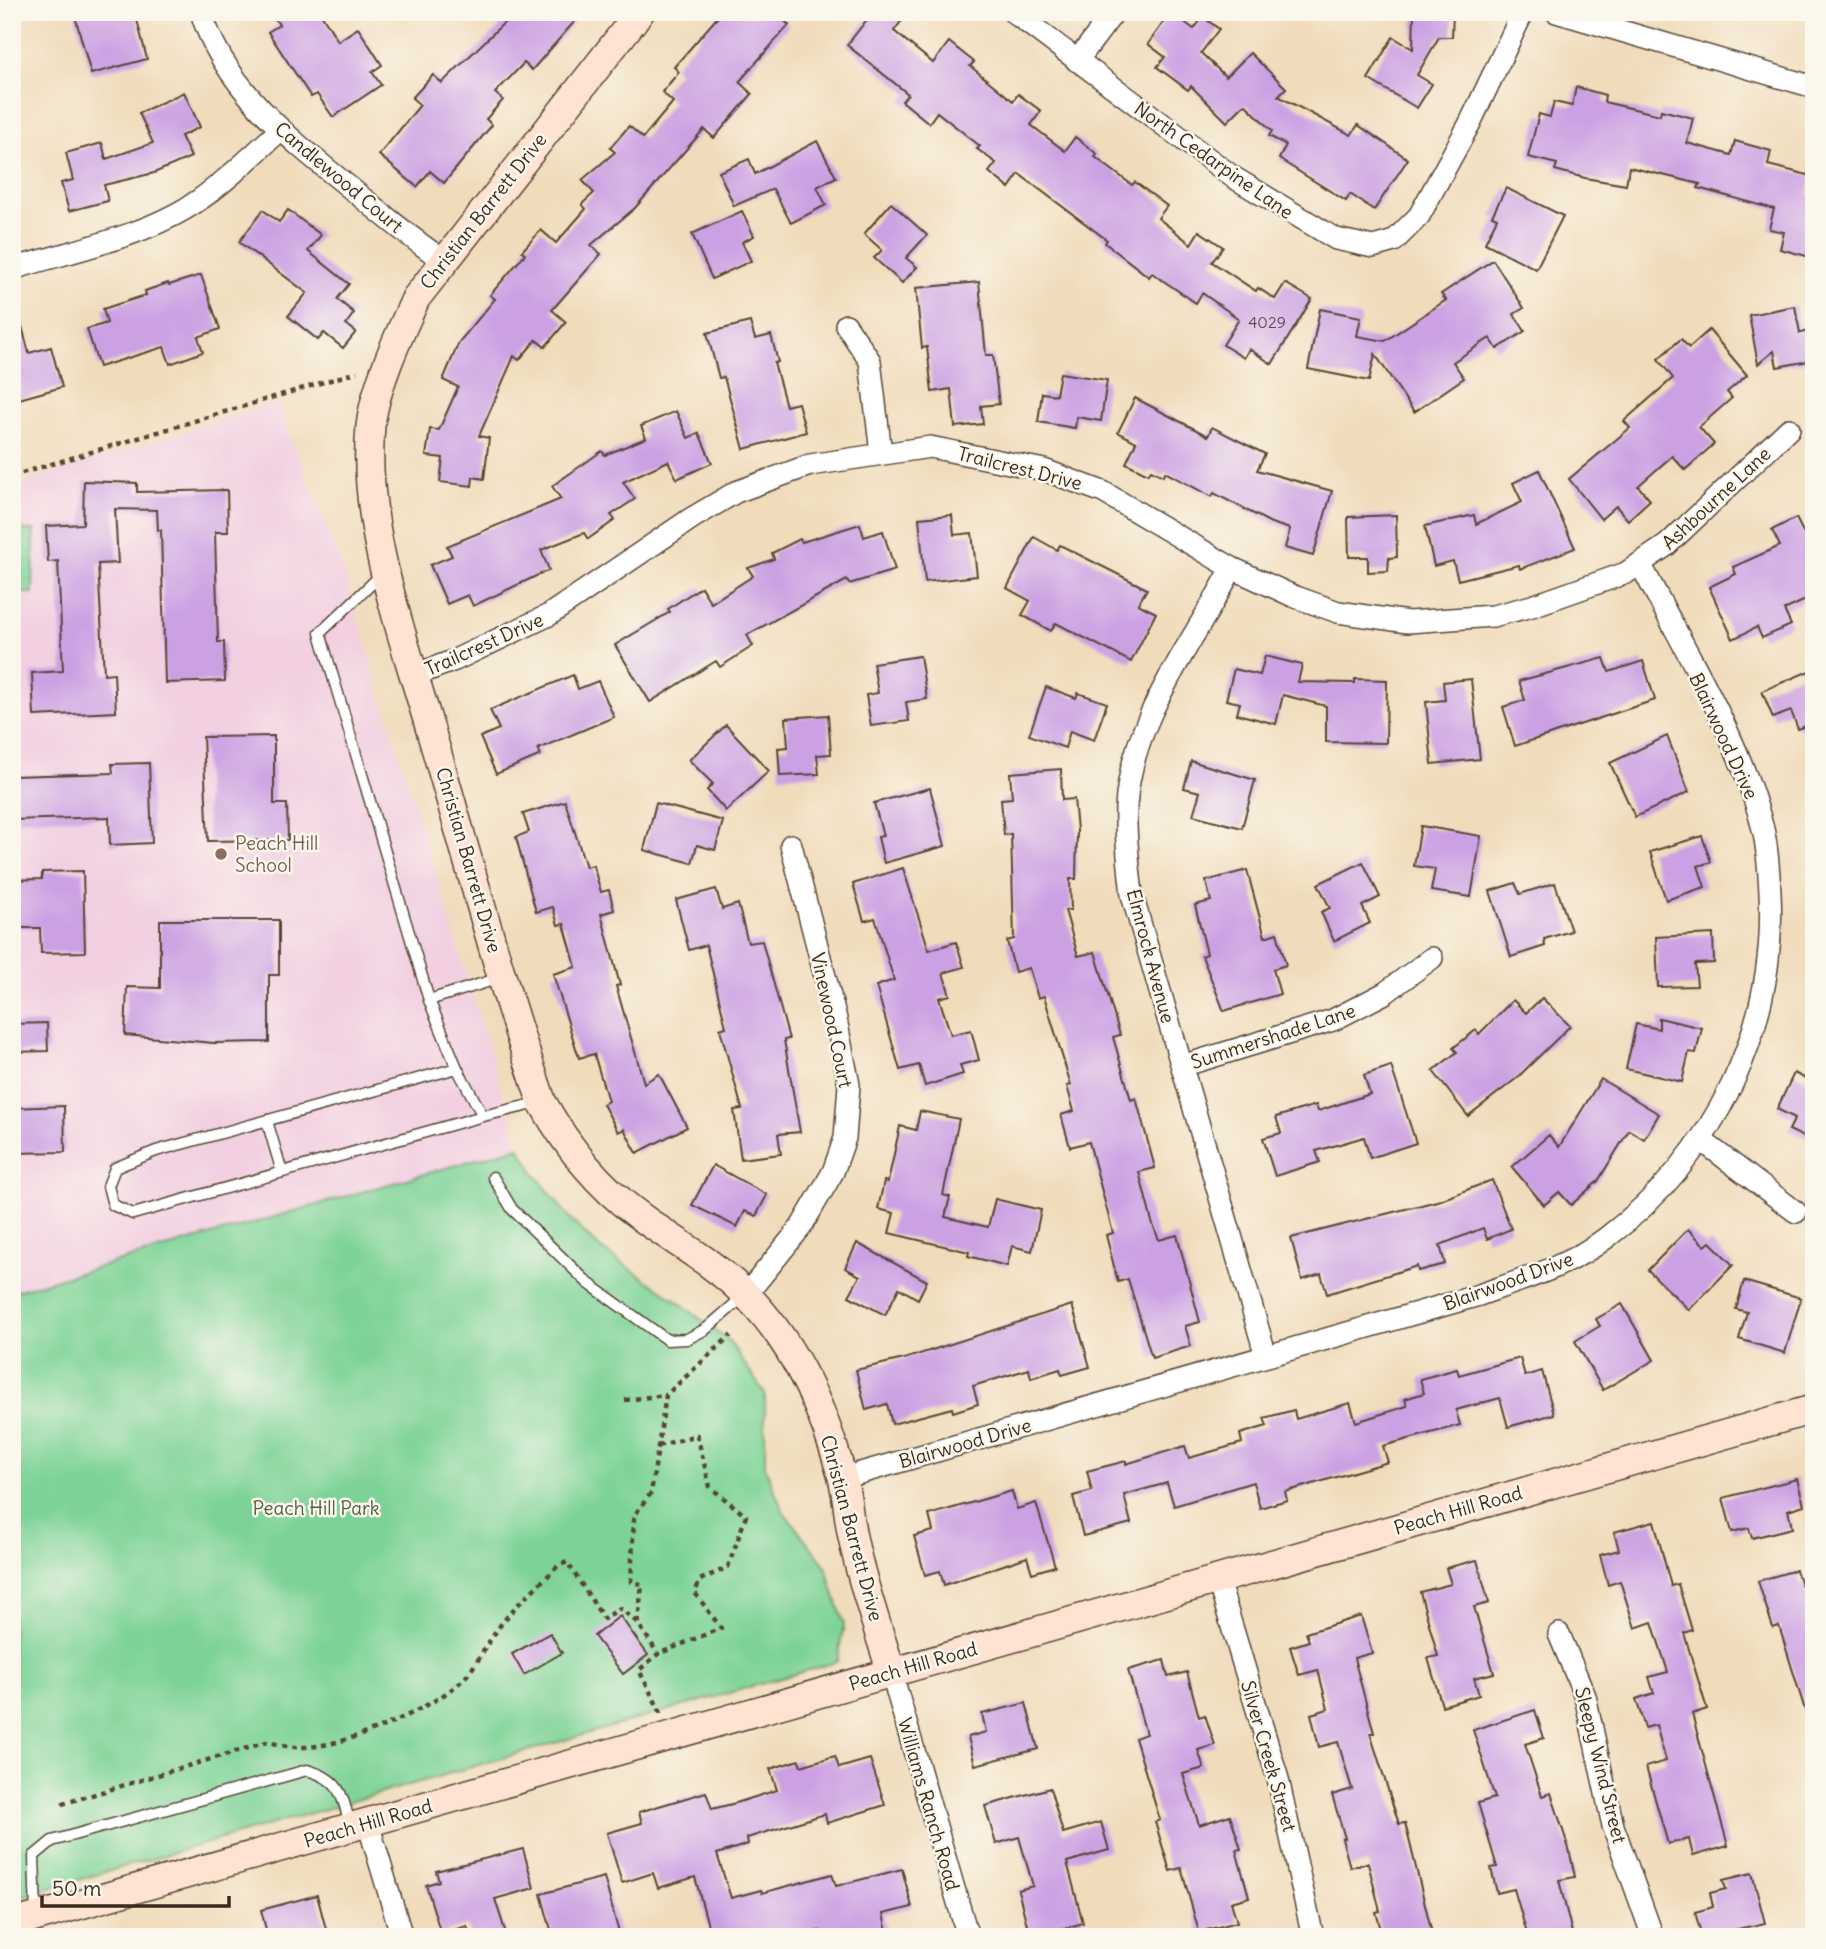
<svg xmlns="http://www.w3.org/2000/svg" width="1826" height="1949" font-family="Delius,sans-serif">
<rect width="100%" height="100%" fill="#fbf7ec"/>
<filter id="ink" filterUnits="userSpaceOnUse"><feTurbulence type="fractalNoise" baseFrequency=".0143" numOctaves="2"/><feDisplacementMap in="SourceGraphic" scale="14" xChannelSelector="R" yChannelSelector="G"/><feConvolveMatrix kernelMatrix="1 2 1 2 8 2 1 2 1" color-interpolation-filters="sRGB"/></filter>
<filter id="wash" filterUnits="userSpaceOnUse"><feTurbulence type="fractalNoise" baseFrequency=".00686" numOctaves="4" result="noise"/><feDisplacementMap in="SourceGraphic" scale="28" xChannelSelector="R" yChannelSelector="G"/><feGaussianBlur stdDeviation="1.57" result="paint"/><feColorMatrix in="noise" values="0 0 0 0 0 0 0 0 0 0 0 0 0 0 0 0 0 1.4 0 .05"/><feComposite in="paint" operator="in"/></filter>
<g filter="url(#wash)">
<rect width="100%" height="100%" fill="#f0dcbb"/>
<!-- built -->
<polygon fill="#f2cfe1" points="277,402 340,561 519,1147 12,1292 12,486"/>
<!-- green -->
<g fill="#7dd397" stroke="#5c7e5a" stroke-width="2">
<polygon points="12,530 34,530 33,593 12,593"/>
<polygon points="519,1147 535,1174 572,1221 601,1249 676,1300 729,1341 765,1394 765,1467 783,1511 825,1565 844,1624 837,1662 12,1899 12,1292"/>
</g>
<g id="blocks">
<!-- building -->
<g fill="#cca1e3">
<polygon points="90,12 135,12 147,59 91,74 75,16"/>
<polygon points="271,12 320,12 338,41 358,28 382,65 372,72 381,85 333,117 317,94 311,97 268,32 279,25"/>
<polygon points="515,12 583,12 532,70 524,63 495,93 503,100 486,119 492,125 444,183 430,171 417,187 379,155 420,105 412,98 433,75 442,83"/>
<polygon points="722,12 775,12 789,25 739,82 752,94 714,138 704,129 635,208 591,245 601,254 552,310 566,322 545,347 536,340 519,360 514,356 479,436 489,438 484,479 473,477 472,486 440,482 443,458 426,456 430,429 439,430 458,387 443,380 459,342 495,299 490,295 525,254 522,251 541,230 556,243 586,209 582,204 594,193 582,180 615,152 610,148 629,126 643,138 673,102 662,92 679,72 674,67"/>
<polygon points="873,12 908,12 894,31 933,63 949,42 974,62 970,66 1013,101 1018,94 1041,111 1031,125 1065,151 1075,137 1097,154 1095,157 1132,185 1135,182 1167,206 1158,218 1191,244 1199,231 1223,247 1212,262 1256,291 1258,288 1275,299 1285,283 1312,299 1272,364 1249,349 1244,358 1223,345 1239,319 1202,293 1196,303 1152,273 1149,277 1105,243 1107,240 1019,174 1009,188 989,172 996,163 977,149 980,146 937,112 929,123 902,101 908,94 847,45"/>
<polygon points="1171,12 1194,29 1203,17 1219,29 1201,53 1226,77 1250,53 1286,88 1278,96 1351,135 1358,125 1408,159 1374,210 1350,194 1346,201 1279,159 1286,145 1269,136 1272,131 1245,104 1227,122 1191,86 1188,90 1157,67 1165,57 1148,44"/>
<polygon points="1414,12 1453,12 1452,37 1439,37 1417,75 1432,84 1417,108 1368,79 1393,37 1413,49"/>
<polygon points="1576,87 1605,95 1604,102 1660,115 1661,110 1693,118 1687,143 1731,155 1735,141 1771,151 1768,165 1812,176 1808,194 1814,196 1814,258 1780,249 1784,232 1769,229 1774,209 1698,188 1700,184 1629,167 1626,185 1585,178 1555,170 1557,164 1528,157 1539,114 1550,117 1554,102 1572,106"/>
<polygon points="184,92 200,127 181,136 191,157 154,173 104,185 108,201 69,211 61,183 73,180 66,153 102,143 106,159 153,143 139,113"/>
<polygon points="817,141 836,177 817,187 826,205 791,223 773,189 734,206 719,172 749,159 755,174"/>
<polygon points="1506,188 1563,216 1536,269 1485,243 1497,218 1492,216"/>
<polygon points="891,203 927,235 906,258 917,267 902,283 874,258 882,250 864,234"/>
<polygon points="263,210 279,222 288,210 321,235 308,251 349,284 337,299 354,313 346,324 356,332 343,348 324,333 318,340 288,316 307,293 239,242"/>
<polygon points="742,211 754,236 742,242 751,261 712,279 692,234"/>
<polygon points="1493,260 1524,308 1514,314 1525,331 1497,349 1490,338 1453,362 1464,378 1414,412 1375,354 1369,381 1308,369 1320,309 1361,317 1357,336 1385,341 1446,300 1441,294"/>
<polygon points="201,275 220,329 198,337 203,352 170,364 164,347 99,367 87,329 107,323 103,309 146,295 145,291 168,283 169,285"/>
<polygon points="979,282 986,355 993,355 999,404 981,406 983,424 955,427 951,389 932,392 927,347 922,348 916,288"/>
<polygon points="1795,306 1800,333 1811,331 1814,360 1777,367 1774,351 1758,364 1749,315"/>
<polygon points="19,315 29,353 51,347 62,387 12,401 12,316"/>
<polygon points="750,322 755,339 771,335 778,362 774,363 786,406 798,403 806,432 744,449 724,377 719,378 707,333"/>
<polygon points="1709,330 1747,375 1727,392 1732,398 1699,427 1714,444 1685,470 1672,456 1638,486 1650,500 1628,520 1616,506 1601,519 1569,479 1630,428 1624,421 1673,378 1658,359 1681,339 1689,348"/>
<polygon points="1060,373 1107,380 1101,421 1077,417 1075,428 1038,422 1042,393 1056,395"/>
<polygon points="1135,398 1208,436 1212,427 1265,454 1257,470 1332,491 1313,556 1285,548 1290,529 1271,523 1214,493 1212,497 1165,472 1163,476 1151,470 1148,474 1126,463 1136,442 1118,432"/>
<polygon points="676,411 688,438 699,433 712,463 677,479 668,461 623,482 635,499 611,515 615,520 588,539 584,533 541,550 549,570 473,606 468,595 447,604 430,565 452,556 447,546 561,499 552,486 602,451 605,455 646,438 641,426"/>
<polygon points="1539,470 1575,548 1520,569 1519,565 1458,580 1453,561 1434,566 1425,526 1474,515 1476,524 1522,502 1513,483"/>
<polygon points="84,481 137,483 137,492 227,490 228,532 215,532 218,642 224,642 225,681 165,683 161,530 158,530 157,510 115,509 118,563 98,564 104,674 114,673 116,712 34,716 32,673 63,671 58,561 48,562 46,526 83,524"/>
<polygon points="952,515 954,535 972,533 977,576 925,582 919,518"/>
<polygon points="1396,515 1397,557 1389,558 1388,571 1368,572 1368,557 1349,557 1348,517"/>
<polygon points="1796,518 1804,534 1814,530 1814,596 1784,610 1791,625 1762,638 1757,627 1733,639 1709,587 1736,574 1733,567 1780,546 1772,530"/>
<polygon points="860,524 864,537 883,531 895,570 849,584 847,580 747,635 753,646 720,667 716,661 650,702 615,645 670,612 668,609 701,587 711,603 753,576 748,568 774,559 772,553 800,539 802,542"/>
<polygon points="1034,537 1057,550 1060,545 1147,589 1138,604 1156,613 1131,662 1056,623 1051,631 1022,615 1030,601 1007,588"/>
<polygon points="920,656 927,699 906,702 909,721 871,726 866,695 878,693 873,663"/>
<polygon points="1265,656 1302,665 1298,682 1355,683 1355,679 1387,680 1386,743 1326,742 1326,706 1283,695 1276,724 1237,714 1240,703 1226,700 1234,669 1260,675"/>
<polygon points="1604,658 1609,672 1643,661 1655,700 1515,746 1503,707 1525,700 1519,681"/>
<polygon points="1814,669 1814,723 1798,729 1791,711 1773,718 1762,691"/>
<polygon points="573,675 578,689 598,681 614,717 538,749 541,755 496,774 480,737 499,729 490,710"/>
<polygon points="1471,679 1480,759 1432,764 1426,702 1445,700 1443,682"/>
<polygon points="1046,687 1076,698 1078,693 1107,703 1094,740 1070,731 1065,748 1029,735"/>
<polygon points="828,715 831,754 817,755 819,774 780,776 778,748 788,747 786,718"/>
<polygon points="726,725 769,771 726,811 707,790 713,784 689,760"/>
<polygon points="274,736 274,804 287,804 288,840 208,841 203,737"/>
<polygon points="1667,736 1689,792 1635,817 1610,763"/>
<polygon points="1191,761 1255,780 1242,828 1193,815 1200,792 1184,788"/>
<polygon points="149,763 152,843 110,845 109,817 12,820 12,776 113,773 112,764"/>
<polygon points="1061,769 1062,800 1074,799 1077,830 1076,879 1070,879 1071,910 1065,910 1078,956 1095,952 1120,1035 1113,1037 1131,1100 1136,1098 1155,1168 1139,1172 1152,1222 1159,1240 1177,1235 1200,1322 1185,1326 1191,1346 1152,1358 1128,1279 1118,1282 1106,1235 1113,1233 1089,1142 1070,1147 1061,1115 1074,1111 1067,1086 1071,1085 1044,996 1038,998 1029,968 1015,972 1007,941 1014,939 1011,834 1004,835 1001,799 1012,798 1010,773"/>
<polygon points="930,788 945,846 884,863 878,837 883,836 874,803"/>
<polygon points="565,801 586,867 593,865 601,892 609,890 614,910 601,914 620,985 616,986 644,1083 659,1074 687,1127 637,1153 624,1129 618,1132 603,1104 608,1101 594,1054 579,1058 553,974 576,967 564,924 558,925 553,907 536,912 516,837 529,832 523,814"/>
<polygon points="656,803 723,821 715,850 697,845 692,863 644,850"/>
<polygon points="1421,826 1481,836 1471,897 1431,891 1435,869 1414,866"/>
<polygon points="1702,836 1711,862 1698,866 1705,887 1666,900 1650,852"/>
<polygon points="1363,862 1380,897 1362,906 1370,923 1334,941 1321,912 1330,908 1318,884"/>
<polygon points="903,868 929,950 956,942 964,967 943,973 950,995 939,998 951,1035 971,1030 979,1060 960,1065 963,1074 925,1086 919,1065 900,1070 876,986 894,980 875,918 864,921 853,884"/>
<polygon points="1247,870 1265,937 1277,933 1286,965 1273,969 1280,994 1224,1011 1202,956 1207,954 1195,905 1211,901 1206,881"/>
<polygon points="83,871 85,952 41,953 40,928 12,928 12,880 42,879 42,872"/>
<polygon points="1515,883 1520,894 1555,883 1571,931 1544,939 1545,946 1511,957 1490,891"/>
<polygon points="716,889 722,909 738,904 748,943 762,941 789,1039 784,1040 800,1132 778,1134 781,1154 741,1159 734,1110 742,1109 720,1029 726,1027 706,945 689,950 676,900"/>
<polygon points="160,920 279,920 279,975 269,975 269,1042 214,1043 125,1035 127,987 160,988"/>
<polygon points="1713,934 1714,963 1695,964 1697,986 1658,987 1656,937"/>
<polygon points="1542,998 1570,1026 1517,1078 1468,1116 1433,1071 1457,1052 1453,1048 1476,1030 1479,1034 1513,1000 1526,1013"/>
<polygon points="1659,1018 1702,1028 1696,1053 1689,1052 1682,1082 1626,1069 1636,1024 1659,1029"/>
<polygon points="47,1023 48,1051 12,1052 12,1024"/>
<polygon points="1391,1066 1416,1143 1370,1158 1364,1137 1316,1151 1320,1162 1275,1176 1263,1138 1281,1133 1276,1117 1316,1105 1318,1111 1370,1094 1364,1075"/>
<polygon points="1794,1073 1812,1082 1814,1079 1814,1142 1789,1130 1795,1118 1777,1109"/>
<polygon points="1601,1079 1659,1114 1644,1139 1629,1130 1598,1181 1571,1205 1559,1192 1544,1205 1512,1167 1549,1135 1559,1147"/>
<polygon points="64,1106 65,1152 12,1153 12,1108"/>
<polygon points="920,1111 959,1119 943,1195 950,1197 945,1217 988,1227 995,1199 1041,1210 1032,1251 1012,1246 1007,1266 968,1256 969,1252 889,1233 894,1213 878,1209 884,1181 888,1182 900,1126 916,1130"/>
<polygon points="713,1165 767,1195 756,1216 745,1211 737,1227 692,1205"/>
<polygon points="1492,1180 1511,1229 1487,1239 1483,1228 1440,1245 1445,1264 1418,1271 1417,1266 1327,1294 1321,1274 1302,1280 1291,1238 1441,1200"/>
<polygon points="1688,1229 1705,1246 1710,1242 1733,1265 1689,1310 1648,1270"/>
<polygon points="857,1243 927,1281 918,1299 899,1288 885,1315 849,1296 860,1276 845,1268"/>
<polygon points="1744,1281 1801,1298 1785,1353 1739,1339 1747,1312 1736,1309"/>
<polygon points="1622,1304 1654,1360 1603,1390 1575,1341 1600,1326 1596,1319"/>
<polygon points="1072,1305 1090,1367 1062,1375 1060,1369 1031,1378 1029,1369 973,1386 978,1404 953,1412 952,1408 892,1424 887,1404 866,1410 856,1370 904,1359"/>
<polygon points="1520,1358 1525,1376 1542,1371 1554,1414 1508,1427 1500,1398 1456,1410 1460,1425 1383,1446 1388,1462 1285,1492 1287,1500 1260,1508 1253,1482 1174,1506 1167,1483 1124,1495 1131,1523 1083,1536 1073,1496 1092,1491 1087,1471 1126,1461 1126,1464 1185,1446 1189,1458 1242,1443 1240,1434 1267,1426 1264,1418 1294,1410 1296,1419 1350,1403 1356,1422 1407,1406 1405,1399 1424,1393 1420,1379 1457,1369 1459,1375"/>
<polygon points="1797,1479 1804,1505 1788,1510 1792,1528 1752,1538 1749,1528 1732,1532 1723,1498"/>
<polygon points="1012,1491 1017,1509 1036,1503 1055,1566 1032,1573 1027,1557 944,1585 940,1571 925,1575 914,1536 933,1531 929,1515"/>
<polygon points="1654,1521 1671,1586 1678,1584 1692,1630 1684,1633 1707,1709 1692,1714 1728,1846 1693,1856 1689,1839 1668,1844 1646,1767 1666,1761 1656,1725 1645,1728 1636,1699 1654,1693 1649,1677 1668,1672 1652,1622 1635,1628 1620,1581 1608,1585 1600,1555 1619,1550 1614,1532"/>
<polygon points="1477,1560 1489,1603 1474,1607 1494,1673 1474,1678 1479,1695 1442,1706 1428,1658 1438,1656 1420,1592 1451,1584 1446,1568"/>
<polygon points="1796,1570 1801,1584 1814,1580 1814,1722 1809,1723 1779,1626 1773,1628 1758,1581"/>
<polygon points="620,1616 648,1655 623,1674 594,1636"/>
<polygon points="1361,1616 1372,1653 1354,1658 1374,1733 1370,1733 1399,1824 1405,1823 1433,1937 1383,1937 1376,1912 1380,1911 1368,1863 1350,1867 1342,1839 1345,1838 1332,1795 1352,1789 1338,1742 1319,1747 1311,1714 1328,1709 1318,1670 1299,1675 1290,1647 1309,1641 1306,1633"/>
<polygon points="550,1633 562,1653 524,1675 512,1654"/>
<polygon points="1164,1660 1168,1677 1187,1672 1199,1717 1205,1715 1215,1745 1198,1750 1204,1768 1183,1774 1199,1825 1230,1815 1241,1849 1236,1850 1249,1897 1231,1902 1237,1922 1199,1932 1181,1868 1170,1871 1155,1822 1160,1820 1135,1738 1146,1734 1128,1670"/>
<polygon points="1026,1703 1038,1749 975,1765 968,1737 986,1732 982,1714"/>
<polygon points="1535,1710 1544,1738 1525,1744 1542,1796 1551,1793 1569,1849 1575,1877 1559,1880 1573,1937 1528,1937 1514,1889 1497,1893 1491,1868 1497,1867 1478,1803 1495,1798 1473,1730"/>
<polygon points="835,1756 839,1768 870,1759 885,1805 827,1823 825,1814 747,1838 748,1844 717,1854 731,1898 761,1890 762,1893 832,1874 836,1886 902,1869 912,1907 883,1914 888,1937 822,1937 820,1931 784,1937 782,1930 758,1937 711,1937 695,1877 658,1888 653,1873 622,1883 607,1833 642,1823 639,1812 706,1792 712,1809 736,1803 777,1790 770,1769 799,1760 801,1766"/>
<polygon points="1050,1788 1063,1833 1101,1822 1109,1850 1067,1862 1083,1923 1058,1930 1060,1937 1030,1937 1018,1890 1033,1886 1019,1837 996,1844 985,1806"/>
<polygon points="523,1849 534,1888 495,1899 507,1937 470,1937 467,1926 441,1934 426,1885 439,1881 436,1871"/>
<polygon points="1752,1873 1765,1923 1702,1937 1695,1912 1713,1907 1710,1893 1726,1889 1723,1880"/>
<polygon points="604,1877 620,1937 553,1937 541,1894"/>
<polygon points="317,1895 328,1937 268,1937 261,1910"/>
</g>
</g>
</g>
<g filter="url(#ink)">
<use href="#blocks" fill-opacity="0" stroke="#564536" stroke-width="2"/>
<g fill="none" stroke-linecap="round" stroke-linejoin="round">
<defs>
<g id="lane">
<polyline points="382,574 320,633 429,1000 457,1068"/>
<polyline points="429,1000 500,978"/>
<polyline points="483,1116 457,1068 156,1151 115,1168 108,1186 113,1205 133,1214 483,1116 542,1102"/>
<polyline points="267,1121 282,1172"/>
<polyline points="493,1177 512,1209 588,1283 667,1340 687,1339 706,1329 744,1296"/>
<path d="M36,1916L34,1856L52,1841L307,1770C340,1779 342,1794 350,1825"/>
</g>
<g id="street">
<path d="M201,12C224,88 291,140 349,187C380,212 410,238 443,260"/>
<polyline points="1013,12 1233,177 1336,239 1373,247 1394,241 1419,216 1470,123 1523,12"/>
<polyline points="1556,12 1814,87"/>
<polyline points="1077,61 1114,12"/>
<path d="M12,269C71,251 148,236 199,200C228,180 254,154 280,130"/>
<polyline points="846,325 870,361 881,453"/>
<path d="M1232,568C1193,644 1130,720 1126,808C1125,837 1129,866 1132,895L1266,1356"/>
<polyline points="415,675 455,660 549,615 692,518 736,492 810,465 930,447 1044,470 1103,492 1232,568 1293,596 1338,612 1408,622 1493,616 1532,606 1626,573 1667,545 1789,429"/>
<polyline points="1182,1066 1333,1020 1385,993 1432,958"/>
<polyline points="1701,1140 1796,1212"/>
<polyline points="746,1295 801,1227 833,1172 845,1138 849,1085 836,1019 791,845"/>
<path d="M843,1478L1476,1296C1521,1280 1568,1267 1606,1238C1715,1156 1777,1028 1770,893C1769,872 1768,850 1763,829C1741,740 1683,647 1641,565"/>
<polyline points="1217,1577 1278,1779 1313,1937"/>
<polyline points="1559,1634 1585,1696 1613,1826 1653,1937"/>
<polyline points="891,1671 968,1937"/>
<polyline points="368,1823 402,1937"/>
</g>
<g id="secondary">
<path d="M640,12L416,298C399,335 372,392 370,433C363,530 404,639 431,732C467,855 500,980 542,1102C566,1145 596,1184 637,1214C673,1241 715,1263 747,1296C796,1345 824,1411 842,1476C848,1497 848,1519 853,1539C862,1584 878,1628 891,1671"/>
<polyline points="12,1924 1814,1409"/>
</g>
</defs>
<!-- lane casing -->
<use href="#lane" stroke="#564536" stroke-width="13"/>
<!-- street casing -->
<use href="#street" stroke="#564536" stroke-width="24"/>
<!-- secondary casing -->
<use href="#secondary" stroke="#564536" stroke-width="31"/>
<!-- path -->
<g stroke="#564536" stroke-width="4.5" stroke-dasharray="5 5" stroke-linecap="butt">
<polyline points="12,476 357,372"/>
<polyline points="625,1400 666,1395"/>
<polyline points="658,1446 697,1435 710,1487 746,1516 728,1567 700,1580 695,1593 721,1628 658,1654"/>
<polyline points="661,1713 639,1670 658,1654 638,1623 642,1584 631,1582 634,1516 651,1493 666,1395 731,1335"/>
<path d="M62,1804L267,1742C277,1744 288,1747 299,1747C342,1749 424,1712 457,1685C475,1670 482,1651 495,1633C511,1608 537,1587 558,1566L567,1562L604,1619L620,1608L638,1623"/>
</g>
<!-- lane -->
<use href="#lane" stroke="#fff" stroke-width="10"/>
<!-- street -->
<use href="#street" stroke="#fff" stroke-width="21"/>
<!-- secondary -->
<use href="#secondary" stroke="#fee3d2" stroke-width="28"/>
</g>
</g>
<!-- markers -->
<circle fill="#8d6e63" stroke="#fbf7ec" stroke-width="2.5" cx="221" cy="854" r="7"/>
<g text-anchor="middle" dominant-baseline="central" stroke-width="5" stroke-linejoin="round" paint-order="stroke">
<!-- number labels -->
<g font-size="16" fill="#5f484f">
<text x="1267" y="322">4029</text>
</g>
<!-- street labels -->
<g font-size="19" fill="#3b2a1e" stroke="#fbf7ec">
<text transform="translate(1214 160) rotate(35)">North Cedarpine Lane</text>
<text transform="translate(339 177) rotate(40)">Candlewood Court</text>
<text transform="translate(483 211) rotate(-52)">Christian Barrett Drive</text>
<text transform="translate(1020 468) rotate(14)">Trailcrest Drive</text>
<text transform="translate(1716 498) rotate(-43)">Ashbourne Lane</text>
<text transform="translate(484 644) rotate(-24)">Trailcrest Drive</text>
<text transform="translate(1724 736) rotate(65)">Blairwood Drive</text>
<text transform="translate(469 860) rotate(74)">Christian Barrett Drive</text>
<text transform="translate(1151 956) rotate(75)">Elmrock Avenue</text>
<text transform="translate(832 1020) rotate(78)">Vinewood Court</text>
<text transform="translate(1273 1036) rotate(-18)">Summershade Lane</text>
<text transform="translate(1508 1281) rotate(-20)">Blairwood Drive</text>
<text transform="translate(965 1443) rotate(-16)">Blairwood Drive</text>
<text transform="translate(1458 1510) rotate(-16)">Peach Hill Road</text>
<text transform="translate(852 1528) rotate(75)">Christian Barrett Drive</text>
<text transform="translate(913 1666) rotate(-16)">Peach Hill Road</text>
<text transform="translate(1269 1756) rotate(74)">Silver Creek Street</text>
<text transform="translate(1601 1765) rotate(76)">Sleepy Wind Street</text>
<text transform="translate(929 1804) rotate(74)">Williams Ranch Road</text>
<text transform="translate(368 1823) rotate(-16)">Peach Hill Road</text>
</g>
<!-- education labels -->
<g font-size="19" fill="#785e54" stroke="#fbf7ec" text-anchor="start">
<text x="235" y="843">Peach Hill<tspan x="235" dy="22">School</tspan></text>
</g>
<!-- park labels -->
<g font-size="19" fill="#4f5d42" stroke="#fbf7ec">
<text x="316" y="1508">Peach Hill Park</text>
</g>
</g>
<!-- margin -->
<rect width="1826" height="1949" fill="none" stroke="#fbf7ec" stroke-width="42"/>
<!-- scale -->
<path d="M42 1896v10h187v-10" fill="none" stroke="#3b2a1e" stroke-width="3.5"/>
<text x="52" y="1896" font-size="21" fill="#3b2a1e" stroke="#fbf7ec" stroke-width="5" paint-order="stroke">50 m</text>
</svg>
